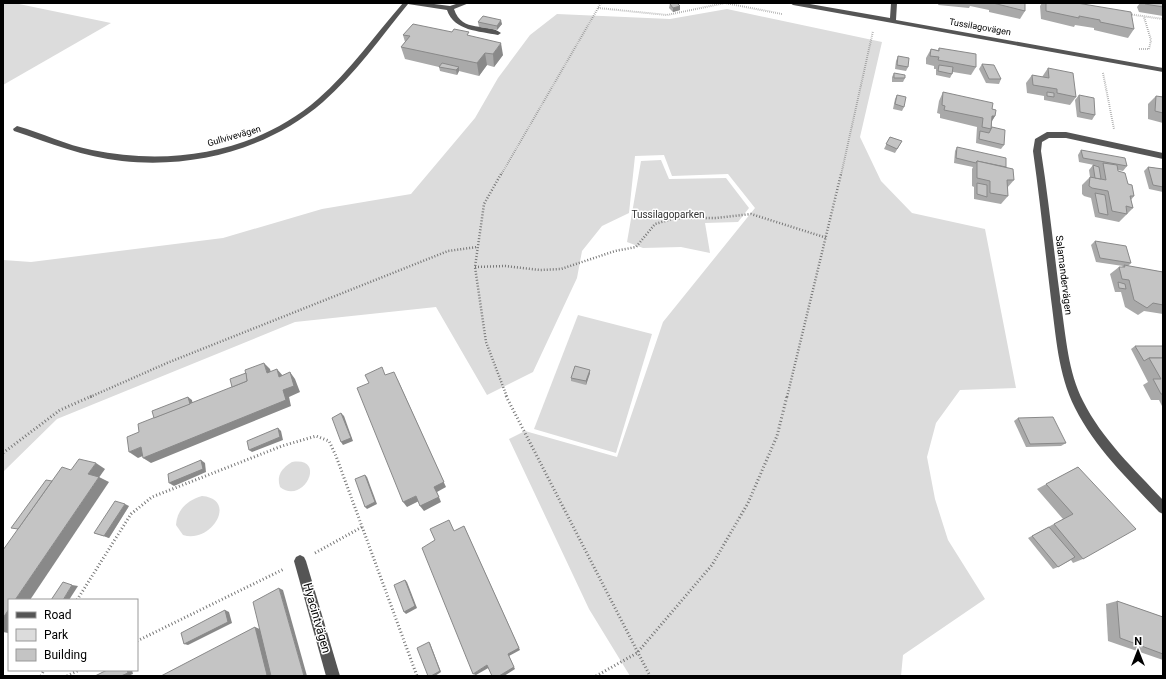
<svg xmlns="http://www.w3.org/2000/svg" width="1166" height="679" font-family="Roboto,sans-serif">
<rect width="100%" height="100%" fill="#fff"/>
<!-- green -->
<g fill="#dcdcdc">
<polygon points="3,3 14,3 111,23 3,85"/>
<polygon points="727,9 882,42 860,137 881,181 912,213 985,229 1016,388 960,390 936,423 927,457 935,499 948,540 985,599 903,655 901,676 630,676 589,609 509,439 525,431 617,457 663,322 755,208 728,174 672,176 664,155 635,156 629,213 602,226 582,251 577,278 533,372 487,395 436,307 295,322 57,419 3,472 3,260 31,262 223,238 322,209 411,194 475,118 498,78 530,35 557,14 670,19"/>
<polygon points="661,160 669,179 726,178 749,208 738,222 705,223 710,253 681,247 643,248 627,242 641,161"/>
<polygon points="578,315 652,334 616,453 534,429"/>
<path d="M292,462C328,456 303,506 280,487C276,475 282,468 292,462Z"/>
<path d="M202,496C238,499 212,544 183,535L176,525C177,509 188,500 202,496Z"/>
</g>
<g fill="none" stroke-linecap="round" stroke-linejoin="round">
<!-- path-far2 -->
<g stroke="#777" stroke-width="2" stroke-dasharray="0.5 1.5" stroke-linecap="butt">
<polyline points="598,8 667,15 725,3 782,14"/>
<polyline points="1128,14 1163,19"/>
<polyline points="1139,49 1149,49 1151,40 1144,17"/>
<polyline points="1103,73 1114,129"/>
<polyline points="501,175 601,3"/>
<polyline points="841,175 873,31"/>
</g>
<!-- path-far1 -->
<g stroke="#777" stroke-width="2.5" stroke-dasharray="1 2" stroke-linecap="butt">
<polyline points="501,174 484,204 475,267 486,342 507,397"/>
<polyline points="475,267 505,266 540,270 561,269 615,251 636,247 655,224 675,218 716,218 751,214 827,238"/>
<polyline points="90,397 167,363 448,251 477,247"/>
<polyline points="787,397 841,174"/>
</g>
<!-- path -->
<g stroke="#777" stroke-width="3" stroke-dasharray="1 2.5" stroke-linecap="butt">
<polyline points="506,396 650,676"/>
<polyline points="3,453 60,410 92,396"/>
<polyline points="315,553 362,527"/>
<polyline points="77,600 131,514 152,497 282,446 316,436 329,441 336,456 417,676"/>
<polyline points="137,641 284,569"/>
<polyline points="41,676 44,670"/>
<polyline points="67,676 79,670"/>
<polyline points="596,676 637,653 712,565 748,503 777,436 787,396"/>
</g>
<!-- minor -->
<g fill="#555" fill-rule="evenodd">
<path d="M403,3H426L450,6L459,3H469L454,9C462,34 487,22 501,33L498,35C479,31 454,31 447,10L408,4C381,37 355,74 323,102C269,149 193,169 122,161C84,157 50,143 14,131L13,129L17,126C42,133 66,145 92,150C171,166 256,153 318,99C350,71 375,35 403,3Z"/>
<polygon points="790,3 804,3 890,18 891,3 897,3 896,20 1163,68 1163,72 793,5"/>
<path d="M1047,132H1066L1163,153V159L1066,138H1049L1042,142L1041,151C1049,202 1054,253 1061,304C1066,337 1068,372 1083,401C1102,439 1134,469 1163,500V514L1159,512C1129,480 1095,448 1075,408C1058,374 1056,336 1051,299C1045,250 1040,200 1033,151L1035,139Z"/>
<polygon points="300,555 304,557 306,561 340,676 326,676 294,561 296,557"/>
</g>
</g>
<!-- wall -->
<g fill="#a9a9a9">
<polygon points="939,3 1025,3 1025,11 1020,19 989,12 989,10 970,6 969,8 938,5"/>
<polygon points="1042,3 1077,3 1134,29 1128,38 1094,30 1094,28 1075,25 1074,27 1041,19 1040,6"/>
<polygon points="1140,3 1163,3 1163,16 1139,12 1137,7"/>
<polygon points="670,4 680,10 673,12 669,8"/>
<polygon points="478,22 502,24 497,30 479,27"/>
<polygon points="403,35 470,36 503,55 494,67 487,65 479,76 459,71 457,75 440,71 439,67 405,59 401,47 405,42"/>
<polygon points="939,48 976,67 971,75 953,72 950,78 936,75 936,69 934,69 934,66 926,64 926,58 931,49 938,50"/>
<polygon points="898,56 908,67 906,71 895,69 896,61"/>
<polygon points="982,64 1001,79 999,84 986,83 979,69"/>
<polygon points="1048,68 1076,97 1070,105 1044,100 1044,96 1027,93 1026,83 1032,75 1042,77"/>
<polygon points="894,73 905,78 903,82 892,82 892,77"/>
<polygon points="943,92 992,109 995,116 992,121 992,127 1004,145 1001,149 976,143 977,127 940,118 940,114 937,113 939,101"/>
<polygon points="897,95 904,107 902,111 893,109 895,99"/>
<polygon points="1079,95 1095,115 1092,120 1077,117 1075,100"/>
<polygon points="1156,96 1163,97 1163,123 1148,119 1148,104"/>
<polygon points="890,137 902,141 895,153 884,149"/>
<polygon points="957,147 1006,167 1014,180 1007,188 1008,196 1001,204 974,199 974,187 972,186 972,169 973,167 954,163 955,151"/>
<polygon points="1081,150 1127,166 1123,171 1118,170 1118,171 1128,184 1134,196 1131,200 1133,208 1119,222 1095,217 1091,198 1084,196 1082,194 1082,185 1090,177 1089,170 1093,165 1099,166 1079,162 1078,155"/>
<polygon points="1148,167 1163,169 1163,192 1149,189 1144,171"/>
<polygon points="1095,241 1131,263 1128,266 1163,272 1163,314 1144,311 1138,315 1125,307 1121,292 1115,292 1110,274 1119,267 1122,267 1123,266 1096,262 1091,245"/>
<polygon points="1135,346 1163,346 1163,408 1159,400 1151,400 1143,385 1148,382 1131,349"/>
<polygon points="590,373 586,385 571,381 571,378"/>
<polygon points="1018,418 1066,443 1061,446 1026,447 1014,421"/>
<polygon points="1078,467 1083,559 1073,563 1071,560 1058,567 1053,569 1028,538 1063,519 1037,489"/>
<polygon points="129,506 109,538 94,533"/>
<polygon points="1163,577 1163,594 1162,578"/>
<polygon points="1117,601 1163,617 1163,660 1108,641 1106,604"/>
</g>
<!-- shaded-wall -->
<g fill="#898989">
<polygon points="680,6 680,10 673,12 673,8"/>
<polygon points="501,20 502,24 497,30 497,26"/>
<polygon points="501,43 503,55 494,67 493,54"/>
<polygon points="485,53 487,65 479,76 477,63"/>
<polygon points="459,67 459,71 457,75 456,70"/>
<polygon points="992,116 995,116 990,124"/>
<polygon points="264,363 270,369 273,380 267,373"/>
<polygon points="277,369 283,376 279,377"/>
<polygon points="590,370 590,373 586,385 586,381"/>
<polygon points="290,372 295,379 300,392 289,397 291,406 151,463 143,458 283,390"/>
<polygon points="397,378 446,487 437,492 441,502 424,511 420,506 434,487"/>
<polygon points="188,397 192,400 194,411 158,425"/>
<polygon points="341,413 344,416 353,441 343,445 341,442"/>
<polygon points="278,428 281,431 283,440 252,452 249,450"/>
<polygon points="141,447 150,453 138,458 129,452"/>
<polygon points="201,460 205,463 206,472 174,486 169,483"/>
<polygon points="96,463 105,469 98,479 88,474"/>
<polygon points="365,475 367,477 377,504 367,509 365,507"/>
<polygon points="99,477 109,482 30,600 15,600"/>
<polygon points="416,496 419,501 407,507 403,502"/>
<polygon points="125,504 129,506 109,538 104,536"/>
<polygon points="464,526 520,650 509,656 515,669 504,676 499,676"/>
<polygon points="405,580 407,582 417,608 406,614 404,612"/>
<polygon points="72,585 78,586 69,600 63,600"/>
<polygon points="279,588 283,590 307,676 304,676"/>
<polygon points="9,609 9,631 8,633 3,632 3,618"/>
<polygon points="225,610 229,612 232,623 188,645 184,644"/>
<polygon points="255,627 262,630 274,676 265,676"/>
<polygon points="429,642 430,643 441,672 435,676 431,676"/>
<polygon points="487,665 490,667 476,675 473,674"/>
<polygon points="127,670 132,670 133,674 128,676 121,676"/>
</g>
<!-- building -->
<g fill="#c4c4c4" stroke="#898989">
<polygon points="673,3 677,3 680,6 673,8 670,4"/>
<polygon points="993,3 1025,3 1025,11"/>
<polygon points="1046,3 1077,3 1131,12 1134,29 1100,22 1100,20 1079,16 1079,18 1046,11"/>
<polygon points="1145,3 1163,3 1163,7 1145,4"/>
<polygon points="483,16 501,20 497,26 478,22"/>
<polygon points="413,24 452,32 454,29 469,32 467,35 501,43 493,54 485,53 477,63 401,47 410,36 403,35"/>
<polygon points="939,48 976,54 976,67 938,60 939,57 930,56 931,49 939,51"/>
<polygon points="898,56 909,58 908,67 897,65"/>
<polygon points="442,63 459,67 456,70 439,67"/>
<polygon points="982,64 994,65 1001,79 989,79"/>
<polygon points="939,65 953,67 952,74 938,71"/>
<polygon points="1048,68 1073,73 1076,97 1057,93 1057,89 1033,85 1032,75 1049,78"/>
<polygon points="894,73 905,75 905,78 894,78"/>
<polygon points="943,92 993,103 992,109 996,110 995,116 992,116 991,129 982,127 983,118 944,110 945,106 942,105"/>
<polygon points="1047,92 1054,93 1054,97 1047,96"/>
<polygon points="897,95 906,97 904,107 895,104"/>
<polygon points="1079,95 1094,98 1095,115 1080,112"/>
<polygon points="1156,96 1163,97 1163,113 1155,111"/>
<polygon points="992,127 1005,130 1004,145 979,139 980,131 989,133"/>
<polygon points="890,137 902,141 897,149 886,144"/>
<polygon points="957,147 1006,158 1006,167 977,161 976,163 956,158"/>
<polygon points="1081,150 1125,158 1127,166 1083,158"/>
<polygon points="977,161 1013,169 1014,180 1007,180 1008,196 990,193 990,181 977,178"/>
<polygon points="1103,163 1117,165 1118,171 1125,173 1128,184 1132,185 1134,196 1130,196 1133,208 1126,206 1127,214 1112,211 1108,191 1092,188 1089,186 1090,177 1106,180"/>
<polygon points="1093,165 1099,167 1101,179 1095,178"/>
<polygon points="1148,167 1163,169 1163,187 1153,185"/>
<polygon points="977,183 987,185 987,197 977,194"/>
<polygon points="1095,193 1105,195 1108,215 1099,213"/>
<polygon points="1095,241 1126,246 1131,263 1100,258"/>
<polygon points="1124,265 1163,272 1163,305 1153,303 1147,308 1134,300 1129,280 1122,279 1119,267 1125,267"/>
<polygon points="1118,282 1125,284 1126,289 1119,288"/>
<polygon points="1135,346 1163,346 1163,358 1149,358 1144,361"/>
<polygon points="1149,358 1163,358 1163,394 1161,394 1153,379 1161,379"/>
<polygon points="264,363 267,373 277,369 279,377 290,372 294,386 283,390 286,400 143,458 141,447 129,452 127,437 139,432 138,424 247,381 245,370"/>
<polygon points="575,366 590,370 586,381 571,378"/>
<polygon points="382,367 385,375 394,372 444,482 434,487 439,497 420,506 416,496 403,502 357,388 369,383 365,375"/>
<polygon points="246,373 247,381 232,387 230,379"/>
<polygon points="188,397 190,404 154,418 152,411"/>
<polygon points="341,413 351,438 341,442 332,418"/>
<polygon points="1053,417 1066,443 1030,444 1018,418"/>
<polygon points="278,428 280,437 249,450 247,441"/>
<polygon points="79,459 96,463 88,474 99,477 15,600 9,600 9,609 3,618 3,550 62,467 71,470"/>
<polygon points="201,460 203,469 169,483 168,474"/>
<polygon points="1078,467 1136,529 1083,559 1054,524 1073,514 1046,484"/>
<polygon points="365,475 375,502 365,507 355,479"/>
<polygon points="46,480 52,481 18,529 11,528"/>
<polygon points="115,501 125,504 104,536 94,533"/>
<polygon points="449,520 454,531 464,526 519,648 508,654 514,667 499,676 492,676 487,665 473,674 422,548 435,540 430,529"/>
<polygon points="1049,527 1075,557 1058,567 1032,536"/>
<polygon points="405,580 415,606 404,612 394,585"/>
<polygon points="63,582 72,585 63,600 51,600"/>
<polygon points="279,588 304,676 271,676 253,602"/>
<polygon points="1117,601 1163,617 1163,654 1120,638"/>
<polygon points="225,610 228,622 184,644 181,633"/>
<polygon points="255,627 267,675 265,676 161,676"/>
<polygon points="429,642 440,671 431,676 428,676 417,648"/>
<polygon points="107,670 127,670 128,673 121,676 95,676"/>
</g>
<g text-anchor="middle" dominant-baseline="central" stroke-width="3" stroke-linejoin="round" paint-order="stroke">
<!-- far-street labels -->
<g font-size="9" fill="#000" stroke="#fff">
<text transform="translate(980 27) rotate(10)">Tussilagovägen</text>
<text transform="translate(234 136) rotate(-16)">Gullvivevägen</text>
</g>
<!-- park labels -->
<g font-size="10" fill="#333" stroke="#fff">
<text x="668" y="214">Tussilagoparken</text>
</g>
<!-- street labels -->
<g font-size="10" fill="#000" stroke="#fff">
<text transform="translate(1064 275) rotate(83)">Salamandervägen</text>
</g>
<!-- near-street labels -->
<g font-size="12" fill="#000" stroke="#fff">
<text transform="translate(317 618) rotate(74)">Hyacintvägen</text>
</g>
</g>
<!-- border -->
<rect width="1166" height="679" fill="none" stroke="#000000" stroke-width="8"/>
<!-- legend -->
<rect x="8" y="599" width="130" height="72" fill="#ffffff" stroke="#999999"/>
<rect x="16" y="612" width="20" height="6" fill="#555555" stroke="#999999"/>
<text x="44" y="619" font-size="12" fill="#000000">Road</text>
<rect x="16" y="629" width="20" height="12" fill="#dcdcdc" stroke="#999999"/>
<text x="44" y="639" font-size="12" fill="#000000">Park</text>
<rect x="16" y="649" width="20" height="12" fill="#c4c4c4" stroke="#999999"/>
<text x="44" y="659" font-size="12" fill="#000000">Building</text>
<!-- north arrow -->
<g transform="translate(1138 651)" stroke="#ffffff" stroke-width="3" paint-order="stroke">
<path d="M0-3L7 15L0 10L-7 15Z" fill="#000000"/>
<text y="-6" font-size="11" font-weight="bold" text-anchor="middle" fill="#000000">N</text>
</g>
</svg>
